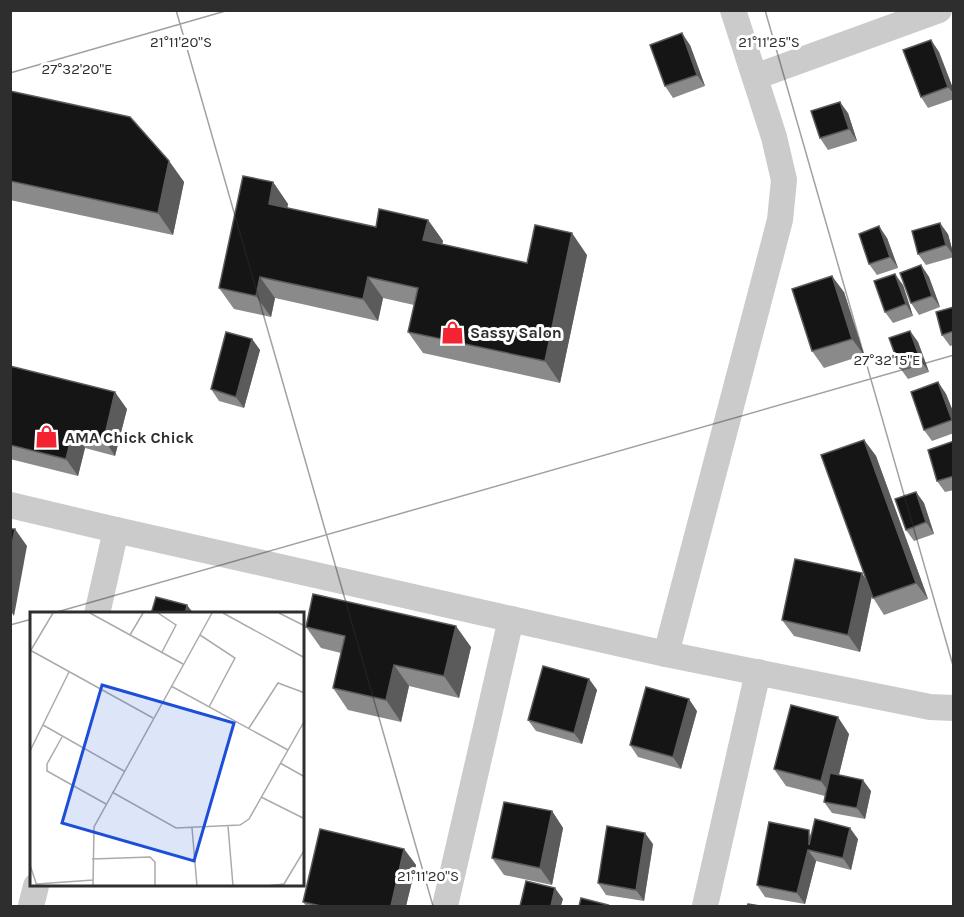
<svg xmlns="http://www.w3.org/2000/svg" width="964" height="917" font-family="Karla,sans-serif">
<rect width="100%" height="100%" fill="#fff"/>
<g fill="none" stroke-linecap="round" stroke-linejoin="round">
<!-- minor -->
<g stroke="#cbcbcb" stroke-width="26">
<polyline points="755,77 939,10"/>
<polyline points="10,505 116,530 666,654 930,707 954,708"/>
<polyline points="97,614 116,530"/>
<polyline points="666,654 780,220 784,180 774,137 733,10"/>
<polyline points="31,906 36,886"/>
<polyline points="445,906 511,619"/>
<polyline points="705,906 758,672"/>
</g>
</g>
<!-- wall -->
<g fill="#8a8a8a">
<polygon points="931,40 939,52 954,91 954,99 928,108 921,97"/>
<polygon points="690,45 705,86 673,98 665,86"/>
<polygon points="10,91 169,161 184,182 173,235 10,200"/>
<polygon points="848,113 857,141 828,150 820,138"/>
<polygon points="273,182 288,204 287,208 376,227 428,220 443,241 442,244 527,263 587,255 560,383 423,353 408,332 414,305 383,298 378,321 275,298 271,317 234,309 219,288"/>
<polygon points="948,234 954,257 926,265 918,254"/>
<polygon points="887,238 898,268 877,275 869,264"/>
<polygon points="921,265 929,277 940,307 919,315 911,303"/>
<polygon points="903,285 913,316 893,323 885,312"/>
<polygon points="844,292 864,355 824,368 812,351"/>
<polygon points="954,307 954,345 950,346 942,335"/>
<polygon points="910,331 918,342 929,372 908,379 900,368"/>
<polygon points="252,339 260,350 244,408 219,401 211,389"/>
<polygon points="10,366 127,409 115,456 85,448 78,476 10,459"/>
<polygon points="938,382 946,394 954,414 954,433 932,441 924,430"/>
<polygon points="864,440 876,456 928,599 884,615 872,596 860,652 794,636 782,620 866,579"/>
<polygon points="954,441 954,490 945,492 937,481"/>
<polygon points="916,492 924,503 934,534 914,541 906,530"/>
<polygon points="306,627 471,647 459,698 409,686 401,722 348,710 333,688 341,653 321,648"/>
<polygon points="589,679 597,690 582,744 536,731 528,720"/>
<polygon points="697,711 681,769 638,757 630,745"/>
<polygon points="849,734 839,775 871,791 865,819 832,813 824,802 825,796 786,786 774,769"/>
<polygon points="552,811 563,828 552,885 504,875 492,858"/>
<polygon points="812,833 858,839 851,870 816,861 805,904 765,897 757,885"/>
<polygon points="653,844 644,901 606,895 598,883"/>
<polygon points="404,849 416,865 406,906 306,906 303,902"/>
</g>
<!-- shaded-wall -->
<g fill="#5b5b5b">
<polygon points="682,33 690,45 705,86 697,75"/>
<polygon points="931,40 939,52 954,91 954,94 948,87"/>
<polygon points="840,102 848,113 857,141 849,129"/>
<polygon points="169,161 184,182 173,235 158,213"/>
<polygon points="273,182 288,204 284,225 269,204"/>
<polygon points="428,220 443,241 438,261 423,240"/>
<polygon points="940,223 948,234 954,256 946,245"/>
<polygon points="879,226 887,238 898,268 890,257"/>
<polygon points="572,233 587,255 560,383 545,361"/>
<polygon points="921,265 929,277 940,307 932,296"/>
<polygon points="895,274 903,285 913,316 906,304"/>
<polygon points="832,276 844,292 864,355 852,339"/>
<polygon points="260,277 275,298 271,317 256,296"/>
<polygon points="368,277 383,298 378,321 363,299"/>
<polygon points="910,331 918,342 929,372 921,361"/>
<polygon points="252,339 260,350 244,408 236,397"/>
<polygon points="938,382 946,394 954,414 954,422 952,420"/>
<polygon points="115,392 127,409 115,456 104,439"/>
<polygon points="73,431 85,448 78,476 66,459"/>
<polygon points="864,440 876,456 928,599 916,583"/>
<polygon points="916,492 924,503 934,534 926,522"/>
<polygon points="15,529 27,546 14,616 10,610 10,555"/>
<polygon points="862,573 873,590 860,652 848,635"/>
<polygon points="187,605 194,614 185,614"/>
<polygon points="456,626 471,647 459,698 444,676"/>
<polygon points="394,665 409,686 401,722 386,700"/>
<polygon points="589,679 597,690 582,744 574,733"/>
<polygon points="689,699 697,711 681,769 673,757"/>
<polygon points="838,717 849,734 833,798 821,781"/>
<polygon points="863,780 871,791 865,819 857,808"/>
<polygon points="552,811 563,828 552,885 540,868"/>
<polygon points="850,828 858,839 851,870 843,858"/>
<polygon points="645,833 653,844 644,901 636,890"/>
<polygon points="404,849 416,865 406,906 391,906"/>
<polygon points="808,850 816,861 805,904 797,893"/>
<polygon points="555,888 563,899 561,906 551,906"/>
</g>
<!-- building -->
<g fill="#151515" stroke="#5b5b5b" stroke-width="1.5">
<polygon points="682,33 697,75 665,86 650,45"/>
<polygon points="931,40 948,87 921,97 903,50"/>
<polygon points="10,91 130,117 169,161 158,213 10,181"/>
<polygon points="840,102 849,129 820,138 811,111"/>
<polygon points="243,176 273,182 269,204 376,227 379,209 428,220 423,240 527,263 535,225 572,233 545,361 408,332 418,288 368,277 363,299 260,277 256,296 219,288"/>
<polygon points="940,223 946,245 918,254 912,231"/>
<polygon points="879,226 890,257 869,264 859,234"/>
<polygon points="921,265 932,296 911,303 900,273"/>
<polygon points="895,274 906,304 885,312 874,281"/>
<polygon points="832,276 852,339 812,351 792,289"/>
<polygon points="954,307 954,331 942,335 936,312"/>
<polygon points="910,331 921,361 900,368 889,338"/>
<polygon points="226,332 252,339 236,397 211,389"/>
<polygon points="10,366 115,392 104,439 73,431 66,459 10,445"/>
<polygon points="938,382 952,420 924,430 911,392"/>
<polygon points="864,440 916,583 873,598 821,455"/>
<polygon points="954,441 954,476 937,481 928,450"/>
<polygon points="916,492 926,522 906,530 895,499"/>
<polygon points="10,529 15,529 10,555"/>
<polygon points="795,559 862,573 848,635 782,620"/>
<polygon points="313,594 456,626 444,676 394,665 386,700 333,688 345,636 306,627"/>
<polygon points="156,597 187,605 185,614 151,614"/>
<polygon points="543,666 589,679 574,733 528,720"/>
<polygon points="646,687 689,699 673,757 630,745"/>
<polygon points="791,705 838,717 821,781 774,769"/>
<polygon points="830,773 863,780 857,808 824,802"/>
<polygon points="504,802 552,811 540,868 492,858"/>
<polygon points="815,819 850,828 843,858 808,850 797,893 757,885 769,822 809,830 809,845"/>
<polygon points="607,826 645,833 636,890 598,883"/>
<polygon points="320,829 404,849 391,906 321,906 303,902"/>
<polygon points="526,881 555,888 551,906 520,906"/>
<polygon points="581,898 608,905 607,906 579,906"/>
<polygon points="748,904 760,906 747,906"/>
</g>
<!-- ticks -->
<path fill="none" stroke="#2e2e2e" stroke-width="1.5" stroke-opacity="0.45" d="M176,10L433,906M765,10L954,669M10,73L229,10M50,614L954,355M10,625L32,619"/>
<!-- icons -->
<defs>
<symbol id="shop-bare" viewBox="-9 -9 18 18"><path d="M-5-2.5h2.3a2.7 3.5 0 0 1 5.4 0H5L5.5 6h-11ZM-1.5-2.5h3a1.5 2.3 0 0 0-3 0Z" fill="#f32331" stroke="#fff" stroke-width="2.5" paint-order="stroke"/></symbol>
</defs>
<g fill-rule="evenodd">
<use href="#shop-bare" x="436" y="316" width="33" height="33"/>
<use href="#shop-bare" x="30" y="420" width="33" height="33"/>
</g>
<g text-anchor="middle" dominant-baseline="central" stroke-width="6" stroke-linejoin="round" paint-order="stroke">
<!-- poi labels -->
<g font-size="16" font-weight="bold" fill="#2e2e2e" stroke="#fff" text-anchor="start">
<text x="470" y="332">Sassy Salon</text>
<text x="65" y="437">AMA Chick Chick</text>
</g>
</g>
<!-- overview -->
<g transform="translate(30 612)">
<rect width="274" height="274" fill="#fff"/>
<path fill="none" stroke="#ababab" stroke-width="1.5" d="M60,1L153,52M128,1L146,13L132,40M193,1L275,46M249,1L275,14M100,23L113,1M170,23L205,46L179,95M0,38L123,106M1,38L23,1M141,74L258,138M13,113L94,159M219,116L248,71L275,81M32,125L17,152V159L76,192M0,139L39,60M250,151L275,165M82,180L146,216L210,213L219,207L275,108M231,185L275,207M198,214L203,274M162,216L167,274M62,247L120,245L125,250V274M0,253L7,274M7,272L63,268M63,274L64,215L182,1M236,274L254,272L275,237"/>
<path fill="#1d4ed8" fill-opacity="0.15" stroke="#1d4ed8" stroke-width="3" d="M72,73L204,111L164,249L32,211Z"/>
<rect width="274" height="274" fill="none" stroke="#2e2e2e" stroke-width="3"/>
</g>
<g font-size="15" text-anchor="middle" fill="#2e2e2e" stroke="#fff" stroke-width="6" stroke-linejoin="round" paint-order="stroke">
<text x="181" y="47">21°11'20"S</text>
<text x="769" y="47">21°11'25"S</text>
<text x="77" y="74">27°32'20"E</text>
<text x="887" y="365">27°32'15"E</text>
<text x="428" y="881">21°11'20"S</text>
</g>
<!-- border -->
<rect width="964" height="917" fill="none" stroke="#2e2e2e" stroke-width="24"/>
</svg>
